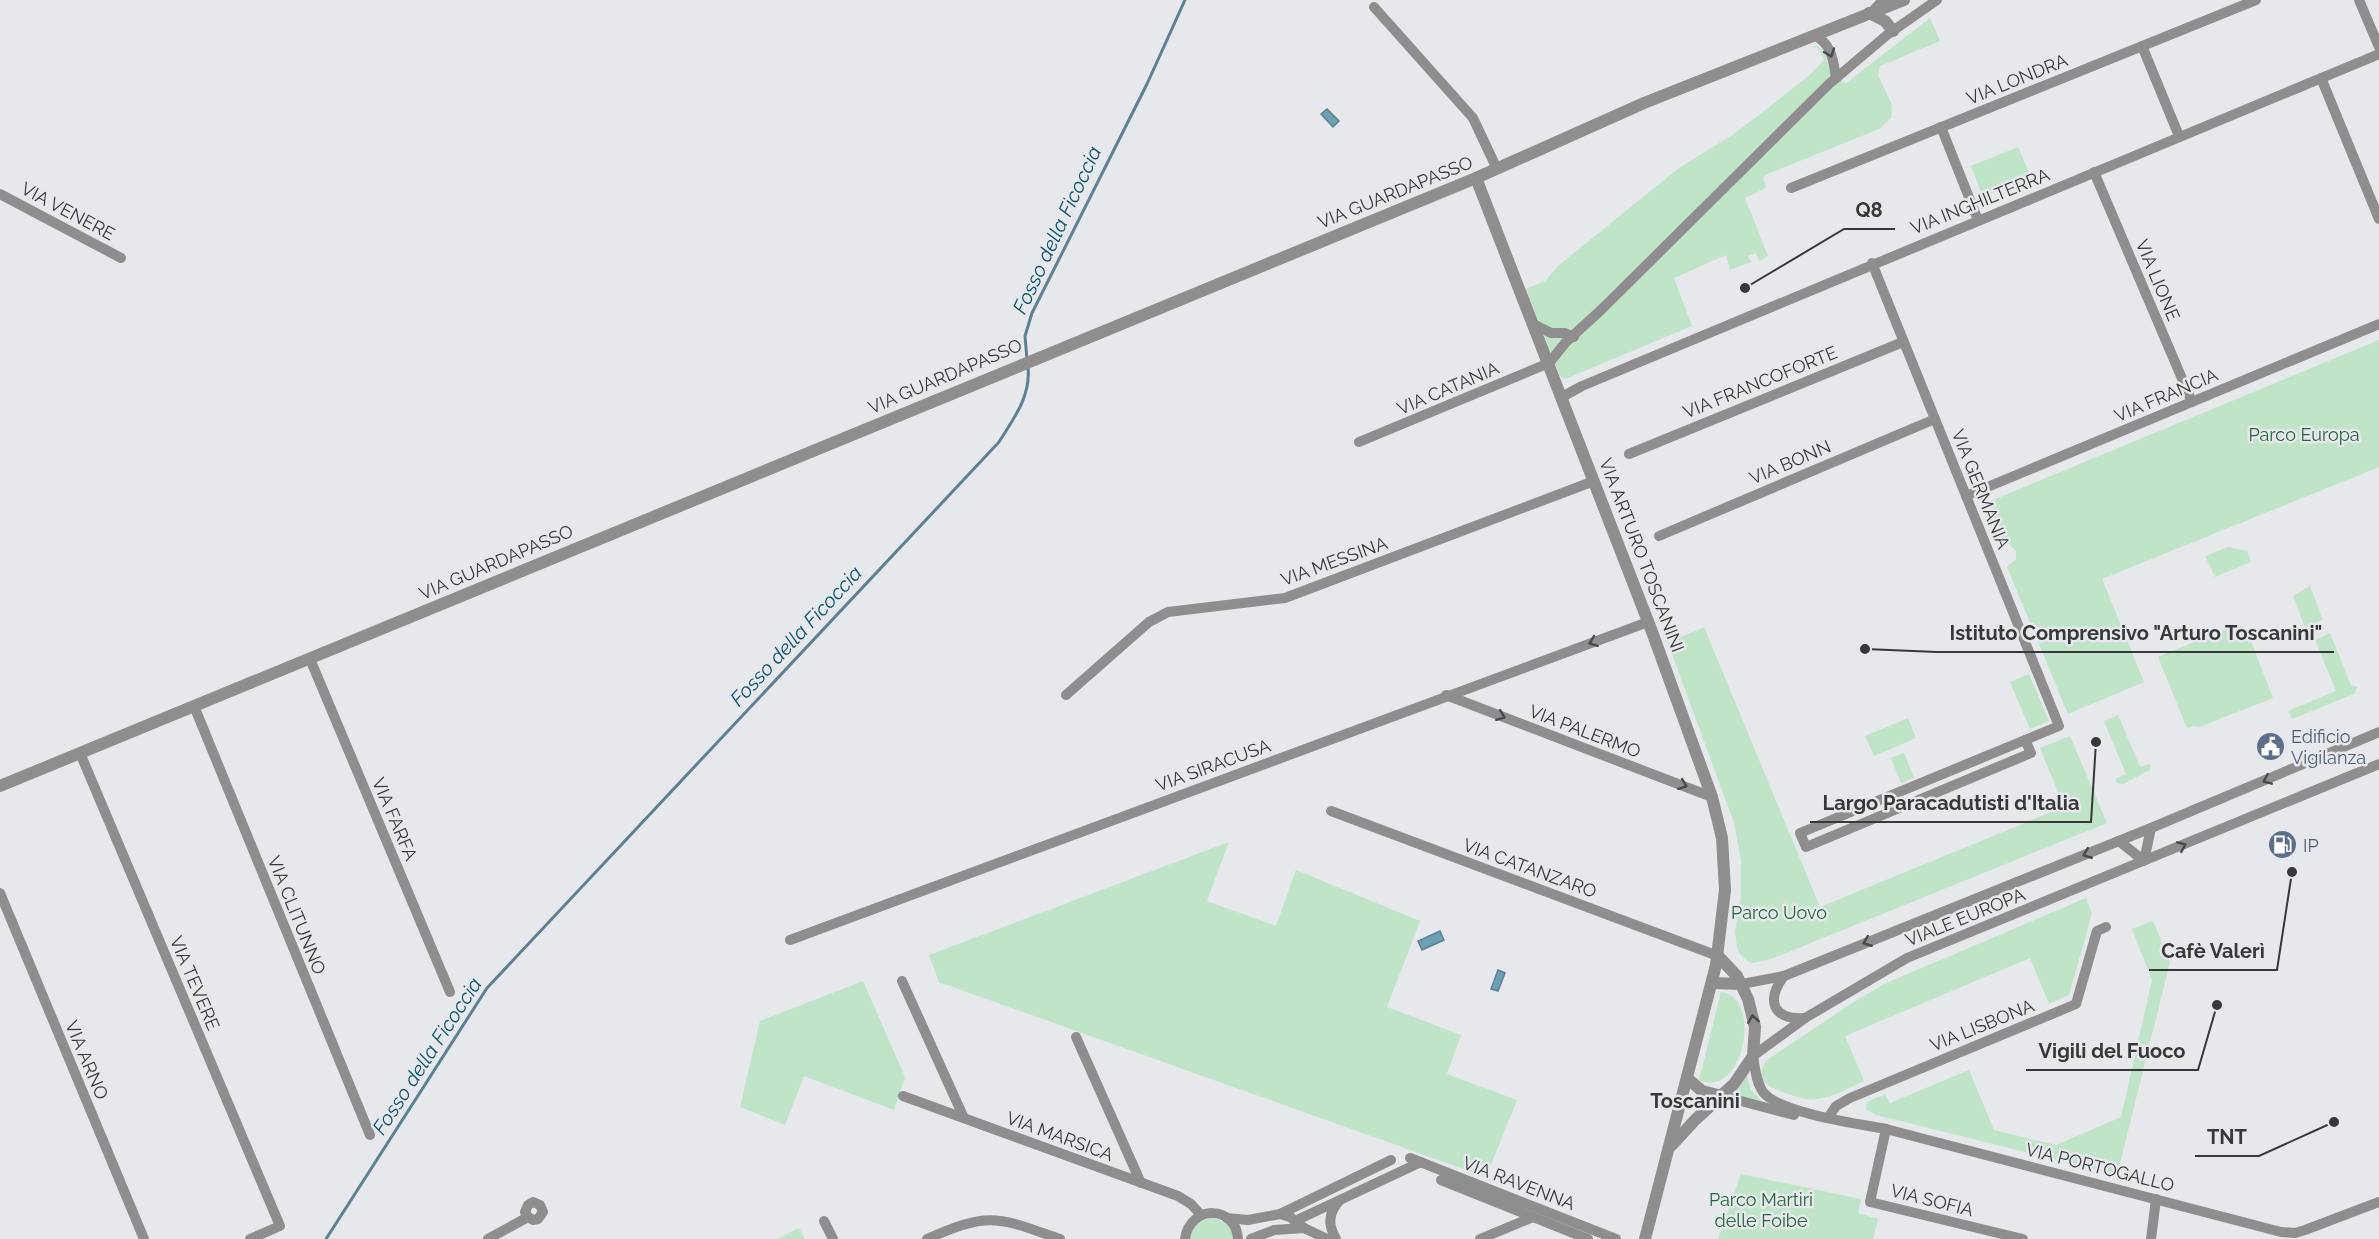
<svg xmlns="http://www.w3.org/2000/svg" width="2379" height="1239" font-family="Raleway,sans-serif">
<rect width="100%" height="100%" fill="#e6e8ec"/>
<!-- green -->
<g fill="#bfe4c8">
<polygon points="1930,18 1940,41 1880,66 1878,75 1892,105 1891,118 1879,129 1765,175 1763,179 1766,186 1764,189 1745,198 1768,256 1759,261 1756,253 1748,256 1751,262 1730,270 1726,255 1674,278 1692,326 1565,379 1560,376 1526,289 1545,281 1559,265 1679,168 1731,136 1768,108 1811,74 1824,60 1818,48 1809,47 1818,46 1826,56 1829,69 1845,84"/>
<polygon points="2018,147 2031,177 1983,197 1971,166"/>
<polygon points="2379,340 2379,467 2102,579 2144,682 2068,714 2007,567 2016,559 2016,551 2007,542 1998,544 1981,505"/>
<polygon points="2228,547 2247,551 2251,562 2215,577 2205,556"/>
<polygon points="2310,586 2323,620 2305,627 2293,596"/>
<polygon points="2238,624 2246,628 2273,698 2199,727 2193,726 2187,728 2158,657"/>
<polygon points="1704,627 1820,907 2064,807 2040,748 2070,736 2107,823 1771,959 1754,963 1747,961 1739,953 1737,947 1735,932 1741,895 1741,860 1734,823 1668,643"/>
<polygon points="2330,633 2351,685 2358,687 2354,694 2292,719 2288,711 2336,691 2315,640"/>
<polygon points="2029,674 2049,721 2030,729 2010,682"/>
<polygon points="2118,715 2140,767 2150,764 2151,766 2150,770 2123,784 2117,783 2115,779 2126,774 2104,721"/>
<polygon points="1908,718 1916,738 1874,756 1865,736"/>
<polygon points="1904,753 1914,778 1901,783 1891,758"/>
<polygon points="1229,842 1207,901 1276,926 1296,870 1420,921 1387,1007 1461,1035 1447,1074 1517,1100 1486,1177 939,982 929,955"/>
<path d="M2086,898L2092,914L2069,995L2049,1004L2030,958L1845,1036L1864,1081C1848,1088 1832,1098 1816,1099C1807,1101 1797,1097 1789,1094C1772,1089 1751,1081 1767,1060L1852,1003L1884,984Z"/>
<polygon points="2153,921 2170,962 2117,1175 1876,1115 1866,1109 1867,1102 1885,1094 1890,1103 1969,1070 1994,1130 2056,1145 2121,1117 2152,980 2132,929"/>
<polygon points="863,981 905,1077 894,1110 804,1076 785,1125 740,1107 760,1021"/>
<path d="M1721,992C1764,997 1743,1100 1699,1080Z"/>
<polygon points="1747,1075 1751,1090 1763,1102 1734,1097"/>
<polygon points="1741,1174 1861,1199 1858,1213 1878,1219 1873,1239 1718,1239"/>
<path d="M1210,1218C1223,1219 1232,1225 1233,1239H1190C1194,1226 1197,1223 1210,1218Z"/>
<polygon points="799,1228 805,1239 777,1239"/>
</g>
<!-- water -->
<g fill="#6da0b7" stroke="#5d8192" stroke-width="1.5">
<polygon points="1327,109 1339,121 1333,127 1321,114"/>
<polygon points="1440,931 1444,940 1422,950 1418,941"/>
<polygon points="1498,970 1505,973 1498,991 1491,989"/>
</g>
<g fill="none" stroke-linecap="round" stroke-linejoin="round">
<!-- stream -->
<g stroke="#5d8192" stroke-width="3">
<polyline points="1027,360 1025,336 1032,313 1147,84 1185,0"/>
<path d="M326,1239L487,988L999,442C1014,418 1031,396 1028,367"/>
</g>
<!-- minor -->
<g stroke="#8f8d8d" stroke-width="10">
<polyline points="2359,0 2379,47"/>
<polyline points="1374,7 1473,118 1497,169"/>
<polyline points="1872,12 1883,0"/>
<path d="M1814,35C1832,44 1833,59 1836,78"/>
<polyline points="2142,46 2179,136"/>
<polyline points="2321,78 2379,219"/>
<polyline points="1941,127 1978,220"/>
<polyline points="2094,172 2192,402"/>
<polyline points="1791,188 2256,0"/>
<polyline points="0,194 121,258"/>
<polyline points="1872,263 2059,726 2025,740"/>
<polyline points="1535,325 1551,333 1565,333 1574,337"/>
<polyline points="1562,397 1582,386 2379,54"/>
<polyline points="1359,442 1549,363 1566,342 1601,310 1829,84 1887,35 1937,0"/>
<polyline points="1629,454 1903,342"/>
<polyline points="1966,496 2379,324"/>
<polyline points="1659,536 1935,419"/>
<polyline points="310,659 450,992"/>
<polyline points="1066,695 1149,622 1168,612 1285,598 1594,481"/>
<polyline points="1446,695 1712,797"/>
<polyline points="194,706 370,1135"/>
<polygon points="2025,740 2031,753 1806,847 1800,833"/>
<polyline points="80,753 280,1226 250,1239"/>
<path d="M2379,764L1907,958L1805,1018L1753,1056C1755,1068 1756,1082 1763,1092C1779,1113 1859,1124 1886,1129L2281,1232L2295,1233L2305,1230L2379,1202"/>
<polyline points="1331,811 1718,956"/>
<polyline points="2119,841 2144,861 2151,828"/>
<polyline points="0,893 144,1239"/>
<polyline points="790,940 1648,622"/>
<path d="M1784,976C1766,1000 1772,1020 1805,1018"/>
<polyline points="902,981 964,1118"/>
<polyline points="1742,984 1784,976 2151,828 2379,732"/>
<polyline points="1076,1037 1141,1183"/>
<polyline points="903,1096 1178,1196 1191,1204 1201,1215"/>
<polyline points="1722,1096 1794,1115"/>
<polyline points="1828,1118 1836,1106 1850,1098 2076,1004 2097,931 2106,927"/>
<polyline points="1886,1129 1870,1202 2023,1239"/>
<polyline points="1410,1158 1616,1239"/>
<polyline points="1441,1180 1588,1239"/>
<polyline points="1280,1214 1391,1160"/>
<polyline points="1227,1218 1248,1220 1280,1214 1290,1217 1304,1228 1327,1239"/>
<polyline points="824,1221 833,1239"/>
<polyline points="1295,1221 1421,1162"/>
<polyline points="488,1239 528,1217 533,1220 538,1219 543,1212 540,1205 533,1202 528,1205 525,1212 528,1217"/>
<path d="M927,1239C990,1211 997,1217 1060,1239"/>
<path d="M1185,1239C1190,1204 1236,1205 1238,1239"/>
<polyline points="1251,1239 1274,1230 1304,1228"/>
<path d="M1336,1239C1328,1225 1328,1214 1339,1201"/>
<polyline points="1480,1239 1533,1217"/>
<polyline points="2151,1239 2156,1199"/>
</g>
<!-- tertiary -->
<g stroke="#8f8d8d" stroke-width="12">
<polyline points="1869,13 1885,21 1893,31"/>
<polyline points="1476,178 1651,629 1712,797 1722,838 1725,890 1716,965 1645,1239"/>
<polyline points="0,786 1476,178 1644,103 1904,0"/>
<polyline points="1712,983 1742,984"/>
<polyline points="1687,1078 1702,1091 1722,1096"/>
<polyline points="1672,1145 1695,1120 1734,1084 1753,1056 1755,1027 1748,999 1737,976 1718,956"/>
</g>
</g>
<!-- one-way arrows -->
<defs><path id="oneway-chevron" d="M-2-3.5L2.5 0L-2 3.5" fill="none" stroke-width="1.6" stroke-linecap="round" stroke-linejoin="round" transform="scale(1.5)"/></defs>
<g stroke="#49494b">
<use href="#oneway-chevron" transform="translate(1830 53) rotate(70)"/>
<use href="#oneway-chevron" transform="translate(1593 642) rotate(160)"/>
<use href="#oneway-chevron" transform="translate(1501 716) rotate(21)"/>
<use href="#oneway-chevron" transform="translate(2267 780) rotate(157)"/>
<use href="#oneway-chevron" transform="translate(1683 785) rotate(21)"/>
<use href="#oneway-chevron" transform="translate(2182 846) rotate(-23)"/>
<use href="#oneway-chevron" transform="translate(2087 854) rotate(158)"/>
<use href="#oneway-chevron" transform="translate(1867 942) rotate(158)"/>
<use href="#oneway-chevron" transform="translate(1753 1019) rotate(-99)"/>
</g>
<!-- icons -->
<defs>
<symbol id="civic-disc" viewBox="-11 -11 22 22"><circle r="9.5" fill="#5c6f8a" stroke="#e6e8ec"/><path d="M-.6-6.5H3V-4.5H.6V-3L4-1V1h2V6H-6V1h2V-1L-.6-3ZM-1.2 2.5V6h2.4V2.5Z" fill="#fff"/></symbol>
<symbol id="fuel-disc" viewBox="-11 -11 22 22"><circle r="9.5" fill="#5c6f8a" stroke="#e6e8ec"/><path d="M-5.5-6h7V0h2V4h1.3V-2.5L3-4.5l.8-.8L6-3V5H2.5V1h-1V6h-7ZM-4.2-4.7v3.2H.2V-4.7Z" fill="#fff"/></symbol>
</defs>
<g fill-rule="evenodd">
<use href="#civic-disc" x="2254" y="730" width="33" height="33"/>
<use href="#fuel-disc" x="2266" y="828" width="33" height="33"/>
</g>
<g text-anchor="middle" dominant-baseline="central" stroke-width="5" stroke-linejoin="round" paint-order="stroke">
<!-- street labels -->
<g font-size="18" fill="#38383a" stroke="#e6e8ec">
<text transform="translate(2017 79) rotate(-22)">VIA LONDRA</text>
<text transform="translate(1395 192) rotate(-22)">VIA GUARDAPASSO</text>
<text transform="translate(1980 201) rotate(-22)">VIA INGHILTERRA</text>
<text transform="translate(68 211) rotate(28)">VIA VENERE</text>
<text transform="translate(2158 280) rotate(67)">VIA LIONE</text>
<text transform="translate(945 376) rotate(-23)">VIA GUARDAPASSO</text>
<text transform="translate(1760 382) rotate(-22)">VIA FRANCOFORTE</text>
<text transform="translate(1448 388) rotate(-23)">VIA CATANIA</text>
<text transform="translate(2166 395) rotate(-23)">VIA FRANCIA</text>
<text transform="translate(1790 462) rotate(-23)">VIA BONN</text>
<text transform="translate(1981 489) rotate(68)">VIA GERMANIA</text>
<text transform="translate(1642 555) rotate(69)">VIA ARTURO TOSCANINI</text>
<text transform="translate(1334 561) rotate(-20)">VIA MESSINA</text>
<text transform="translate(496 562) rotate(-23)">VIA GUARDAPASSO</text>
<text transform="translate(1585 731) rotate(21)">VIA PALERMO</text>
<text transform="translate(1213 765) rotate(-20)">VIA SIRACUSA</text>
<text transform="translate(395 819) rotate(67)">VIA FARFA</text>
<text transform="translate(1530 868) rotate(20)">VIA CATANZARO</text>
<text transform="translate(297 915) rotate(68)">VIA CLITUNNO</text>
<text transform="translate(1965 917) rotate(-22)">VIALE EUROPA</text>
<text transform="translate(195 983) rotate(67)">VIA TEVERE</text>
<text transform="translate(1982 1025) rotate(-22)">VIA LISBONA</text>
<text transform="translate(87 1060) rotate(67)">VIA ARNO</text>
<text transform="translate(1060 1136) rotate(20)">VIA MARSICA</text>
<text transform="translate(2100 1167) rotate(14)">VIA PORTOGALLO</text>
<text transform="translate(1519 1183) rotate(21)">VIA RAVENNA</text>
<text transform="translate(1932 1200) rotate(14)">VIA SOFIA</text>
</g>
<!-- park labels -->
<g font-size="18" fill="#25663d" stroke="#e6e8ec">
<text x="2304" y="434">Parco Europa</text>
<text x="1779" y="912">Parco Uovo</text>
<text x="1761" y="1199">Parco Martiri<tspan x="1761" dy="21">delle Foibe</tspan></text>
</g>
<!-- service labels -->
<g font-size="18" fill="#4e5e75" stroke="#e6e8ec" text-anchor="start">
<text x="2291" y="736">Edificio<tspan x="2291" dy="21">Vigilanza</tspan></text>
<text x="2303" y="845">IP</text>
</g>
<!-- water labels -->
<g font-size="20" font-style="italic" fill="#0a5169" stroke="#e6e8ec">
<text transform="translate(1057 230) rotate(-65)">Fosso della Ficoccia</text>
<text transform="translate(796 636) rotate(-47)">Fosso della Ficoccia</text>
<text transform="translate(427 1056) rotate(-57)">Fosso della Ficoccia</text>
</g>
<!-- neighbourhood labels -->
<g font-size="20" font-weight="bold" fill="#38383a" stroke="#e6e8ec">
<text x="1695" y="1101">Toscanini</text>
</g>
</g>
<!-- callouts -->
<path fill="none" stroke="#38383a" stroke-width="2" d="M1745 288L1844 229H1895M1865 649L1937 652H2334M2096 742L2091 822H1810M2292 872L2277 970H2149M2217 1005L2198 1070H2026M2334 1122L2259 1156H2195"/>
<g fill="#38383a" stroke="#e6e8ec" stroke-width="2">
<circle cx="1745" cy="288" r="6"/>
<circle cx="1865" cy="649" r="6"/>
<circle cx="2096" cy="742" r="6"/>
<circle cx="2292" cy="872" r="6"/>
<circle cx="2217" cy="1005" r="6"/>
<circle cx="2334" cy="1122" r="6"/>
</g>
<g font-size="20" text-anchor="middle" font-weight="bold" fill="#38383a" stroke="#e6e8ec" stroke-width="5" stroke-linejoin="round" paint-order="stroke">
<text x="1869" y="217">Q8</text>
<text x="2136" y="640">Istituto Comprensivo "Arturo Toscanini"</text>
<text x="1951" y="810">Largo Paracadutisti d'Italia</text>
<text x="2213" y="958">Cafè Valerì</text>
<text x="2112" y="1058">Vigili del Fuoco</text>
<text x="2227" y="1144">TNT</text>
</g>
</svg>
